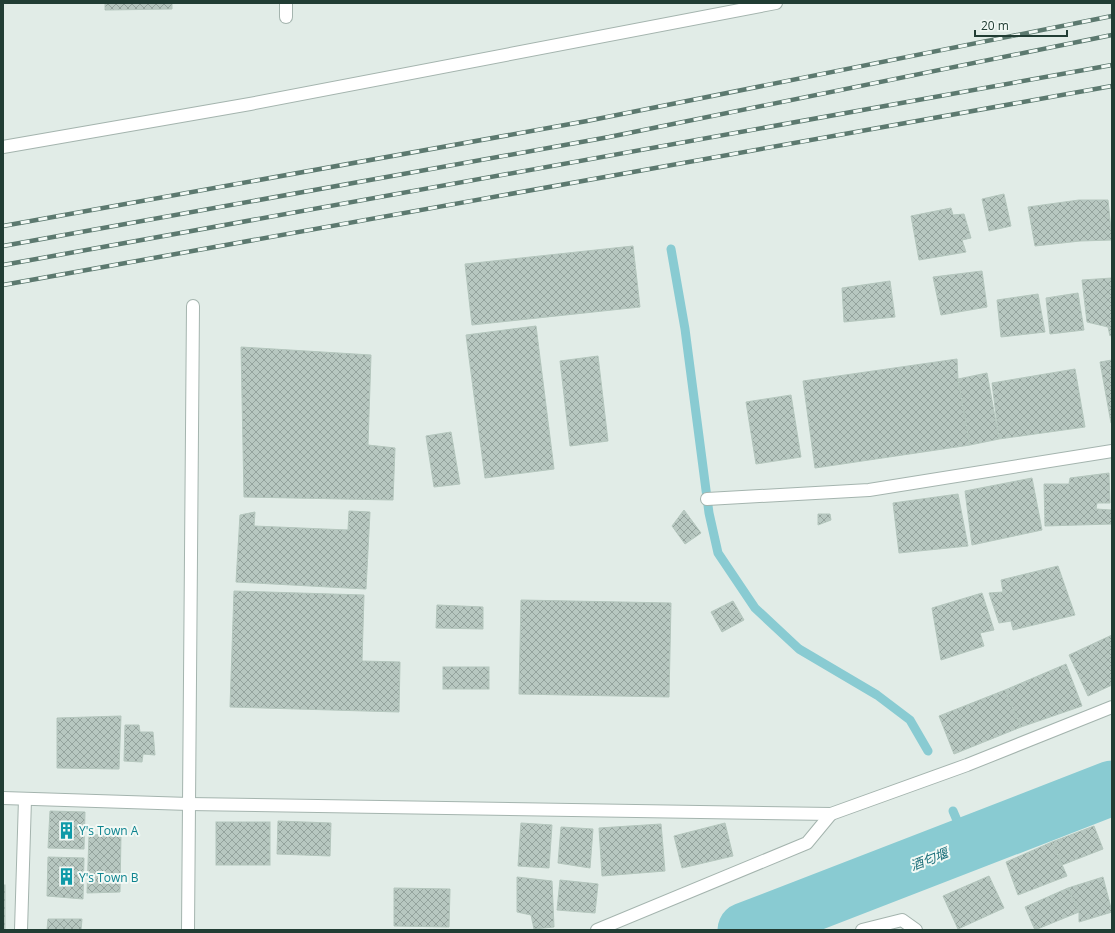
<svg xmlns="http://www.w3.org/2000/svg" width="1115" height="933" font-family="'Open Sans','Noto Sans JP',sans-serif">
<defs>
<pattern id="building-cross-hatch" width="8" height="8" patternUnits="userSpaceOnUse"><rect width="8" height="8" fill="#b7c7c0"/><path d="M0 0l8 8M0 8l8-8" fill="none" stroke="#94a39d"/></pattern>
</defs>
<rect width="100%" height="100%" fill="#e1ece7"/>
<g fill="none" stroke-linecap="round" stroke-linejoin="round">
<!-- stream -->
<g stroke="#89cbd2" stroke-width="9">
<polyline points="671,249 685,329 709,513 718,553 755,608 799,649 877,695 910,720 928,751"/>
<polyline points="953,811 967,844"/>
</g>
<!-- river -->
<polyline stroke="#89cbd2" stroke-width="55" points="745,930 1112,788"/>
</g>
<!-- building -->
<g fill="url(#building-cross-hatch)" stroke="#b4c6bd">
<polygon points="105,3 172,3 172,9 105,10"/>
<polygon points="1004,194 1011,226 989,231 982,199"/>
<polygon points="1079,200 1108,200 1112,240 1080,241 1035,246 1028,207"/>
<polygon points="951,208 953,215 964,214 971,238 962,240 966,252 919,260 911,216"/>
<polygon points="633,246 640,307 472,325 465,264"/>
<polygon points="982,271 987,307 941,315 933,277"/>
<polygon points="1112,278 1112,335 1110,336 1108,327 1087,322 1082,280"/>
<polygon points="890,281 895,317 844,322 842,288"/>
<polygon points="1078,293 1084,330 1050,334 1046,298"/>
<polygon points="1038,294 1045,332 1001,337 997,300"/>
<polygon points="536,326 554,469 485,478 466,335"/>
<polygon points="241,347 371,355 368,445 395,448 393,500 244,497"/>
<polygon points="598,356 608,441 570,446 560,361"/>
<polygon points="957,359 958,379 970,445 815,468 803,381"/>
<polygon points="1112,360 1112,423 1111,423 1100,362"/>
<polygon points="1075,369 1085,427 999,439 992,383"/>
<polygon points="987,373 999,439 970,445 958,379"/>
<polygon points="791,395 801,457 756,464 746,402"/>
<polygon points="451,432 460,484 434,487 426,436"/>
<polygon points="1109,473 1110,503 1097,503 1096,509 1111,510 1112,524 1045,526 1044,484 1069,484 1070,478"/>
<polygon points="1032,478 1042,530 972,545 965,491"/>
<polygon points="958,494 968,546 899,553 893,503"/>
<polygon points="684,510 701,533 685,544 672,526"/>
<polygon points="349,511 370,512 366,589 236,582 240,515 255,512 254,526 348,530"/>
<polygon points="818,514 830,514 831,520 818,525"/>
<polygon points="1058,566 1075,615 1013,630 1011,621 999,623 989,593 1003,592 1001,580"/>
<polygon points="234,591 364,595 362,661 400,662 399,712 230,707"/>
<polygon points="982,593 994,630 980,633 984,646 941,660 932,608"/>
<polygon points="521,600 671,603 669,697 519,694"/>
<polygon points="733,601 744,620 722,632 711,612"/>
<polygon points="437,605 483,607 483,629 436,628"/>
<polygon points="1112,635 1112,685 1088,696 1069,655"/>
<polygon points="1066,664 1082,706 1021,727 1005,690"/>
<rect x="443" y="667" width="46" height="22"/>
<polygon points="1005,690 1021,727 954,754 939,716"/>
<polygon points="121,716 119,769 57,768 57,718"/>
<polygon points="125,725 139,725 140,732 153,732 155,755 143,754 142,762 124,761"/>
<polygon points="50,811 85,812 84,849 48,848"/>
<polygon points="278,821 331,823 330,856 277,854"/>
<rect x="216" y="822" width="54" height="43"/>
<polygon points="521,823 552,825 549,868 518,866"/>
<polygon points="725,823 733,856 682,868 674,836"/>
<polygon points="661,824 665,871 602,876 599,828"/>
<polygon points="1094,826 1103,849 1062,865 1052,842"/>
<polygon points="561,827 593,829 590,868 558,863"/>
<polygon points="121,834 120,892 87,893 89,835"/>
<polygon points="1052,842 1067,876 1018,895 1006,862"/>
<polygon points="48,857 84,858 83,899 47,896"/>
<polygon points="989,876 1004,908 958,929 943,896"/>
<polygon points="517,877 552,881 554,927 534,929 531,915 517,912"/>
<polygon points="1103,877 1112,912 1079,922 1079,912 1068,888"/>
<polygon points="560,880 598,884 595,913 557,910"/>
<rect x="3" y="885" width="2" height="45"/>
<polygon points="394,888 450,889 449,927 394,926"/>
<polygon points="1068,888 1079,912 1035,930 1025,907"/>
<polygon points="48,919 82,919 81,930 47,930"/>
</g>
<g fill="none" stroke-linecap="round" stroke-linejoin="round">
<defs>
<g id="service">
<polyline points="286,17 286,3"/>
<polyline points="3,147 250,104 776,3"/>
<polyline points="188,930 189,804"/>
<polyline points="862,930 902,920 916,930"/>
</g>
<g id="minor">
<polyline points="707,499 869,490 1112,451"/>
<polyline points="3,798 189,804 831,814 967,765 1112,707"/>
<polyline points="189,804 193,306"/>
<polyline points="21,930 25,799"/>
<polyline points="597,930 807,843 831,814"/>
</g>
</defs>
<!-- service casing -->
<use href="#service" stroke="#a4b4ae" stroke-width="14"/>
<!-- minor casing -->
<use href="#minor" stroke="#a4b4ae" stroke-width="14"/>
<!-- service -->
<use href="#service" stroke="#fff" stroke-width="12"/>
<!-- minor -->
<use href="#minor" stroke="#fff" stroke-width="12"/>
<defs>
<g id="rail">
<polyline points="3,226 587,121 1112,16"/>
<polyline points="3,246 609,137 1112,35"/>
<polyline points="3,265 1112,65"/>
<polyline points="3,285 1112,86"/>
</g>
</defs>
<!-- rail casing -->
<use href="#rail" stroke="#5c796f" stroke-width="4.5"/>
<!-- rail -->
<use href="#rail" stroke="#f2f9f5" stroke-width="3" stroke-dasharray="9" stroke-linecap="butt"/>
</g>
<!-- icons -->
<defs>
<symbol id="building-bare" viewBox="-9 -9 18 18"><path d="M-4-6H4V6H1V3H-1V6H-4ZM-2.5-4.3h1.7v1.8h-1.7ZM.8-4.3h1.7v1.8H.8ZM-2.5-1h1.7V.8h-1.7ZM.8-1h1.7V.8H.8Z" fill="#0f9aa8" stroke="#f2f9f5" stroke-width="2.5" paint-order="stroke"/></symbol>
</defs>
<g fill-rule="evenodd">
<use href="#building-bare" x="54" y="818" width="25" height="25"/>
<use href="#building-bare" x="54" y="864" width="25" height="25"/>
</g>
<g text-anchor="middle" dominant-baseline="central" stroke-width="4" stroke-linejoin="round" paint-order="stroke">
<!-- culture labels -->
<g font-size="12" fill="#0d838f" stroke="#f2f9f5" text-anchor="start">
<text x="79" y="830">Y's Town A</text>
<text x="79" y="877">Y's Town B</text>
</g>
<!-- water labels -->
<g font-size="13" font-style="italic" fill="#1b6f7a" stroke="#f2f9f5">
<text transform="translate(929 859) rotate(-21)">酒匂堰</text>
</g>
</g>
<!-- border -->
<rect width="1115" height="933" fill="none" stroke="#213d34" stroke-width="8"/>
<!-- scale -->
<path d="M975 30v6h92v-6" fill="none" stroke="#213d34" stroke-width="2"/>
<text x="981" y="30" font-size="12" fill="#213d34" stroke="#f2f9f5" stroke-width="3" paint-order="stroke">20 m</text>
</svg>
